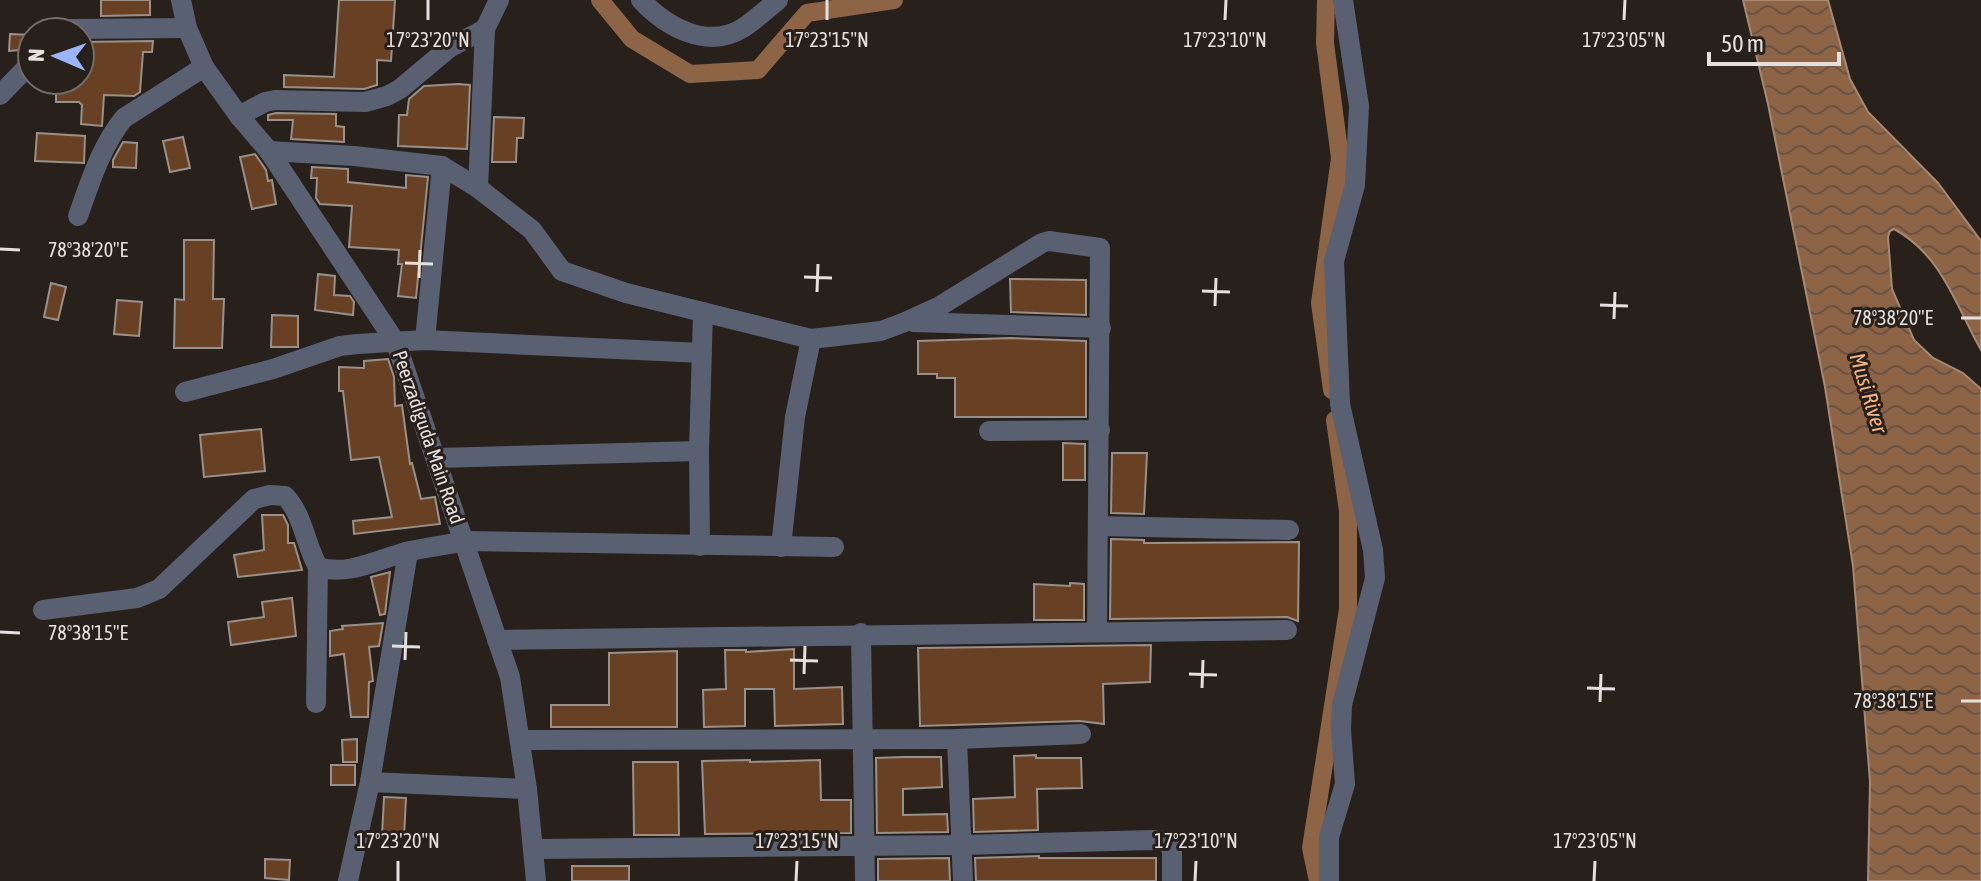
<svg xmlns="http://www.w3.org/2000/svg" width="1981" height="881" font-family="'Asap Condensed',sans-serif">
<defs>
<pattern id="water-waves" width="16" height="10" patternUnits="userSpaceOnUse" patternTransform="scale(2)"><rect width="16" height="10" fill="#8d6446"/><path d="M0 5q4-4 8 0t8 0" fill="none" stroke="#695444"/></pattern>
</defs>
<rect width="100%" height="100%" fill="#27201b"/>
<!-- water -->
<path fill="url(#water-waves)" stroke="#a78973" stroke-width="2" d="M1743,0H1828L1850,79L1868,112L1938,183L1981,241V350C1956,306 1942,255 1894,229L1890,231L1888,237L1892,289L1914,340L1933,358L1963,373L1981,389V881H1868L1870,782L1853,566L1825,387L1768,104Z"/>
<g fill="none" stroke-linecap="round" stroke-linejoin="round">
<!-- canal -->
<g stroke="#8d6446" stroke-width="18">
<polyline points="600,0 632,39 690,74 758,70 807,13 894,0"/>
<polyline points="1326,0 1325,43 1340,158 1320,303 1332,390"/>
<polyline points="1318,881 1311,848 1348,609 1348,511 1335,420"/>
</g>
</g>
<!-- building -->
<g fill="#684124" stroke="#99908a" stroke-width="2">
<polygon points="101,0 150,0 150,15 101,16"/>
<polygon points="339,0 395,0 391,61 377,60 377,85 364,89 284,87 284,75 334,77"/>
<polygon points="10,34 32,35 32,49 9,51"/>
<polygon points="153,41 152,52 143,52 140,92 134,96 104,95 102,126 81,124 82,105 79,102 56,102 56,81 80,82 80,42"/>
<polygon points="458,84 470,85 467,149 398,146 399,115 407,115 409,99 424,86"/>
<polygon points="276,113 336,114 336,126 344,127 344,142 291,139 293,120 268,120 268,115"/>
<polygon points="494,117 524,118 523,138 517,138 516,162 492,162"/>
<polygon points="37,133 85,136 84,163 35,161"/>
<polygon points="183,137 190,168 170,172 163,141"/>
<polygon points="123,142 137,143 136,168 113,167 113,160"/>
<polygon points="255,154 266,170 268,181 272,180 276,204 252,209 240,157"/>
<polygon points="312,167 348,169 348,182 406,188 406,175 428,177 416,298 398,296 402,264 398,264 399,250 349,247 352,206 320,204 316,198 317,178 311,178"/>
<polygon points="184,240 214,240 213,299 224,299 222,348 174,348 175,299 184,300"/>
<polygon points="318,274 335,276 334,295 350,296 354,302 353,315 315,310"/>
<polygon points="1010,279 1086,280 1086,315 1011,312"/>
<polygon points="51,283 66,287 58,320 44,317"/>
<polygon points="117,300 142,302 139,336 114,334"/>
<polygon points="272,315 298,316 298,347 271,347"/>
<polygon points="1011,338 1086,341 1086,417 955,417 955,378 937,378 937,374 918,374 918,341"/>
<polygon points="388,359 394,377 395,406 402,405 410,464 412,463 421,499 435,497 440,524 354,534 353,521 392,517 379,457 351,460 343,391 339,391 339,367 364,368 364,361"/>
<polygon points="261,429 265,471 204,477 200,435"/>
<polygon points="1063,443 1085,444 1085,480 1063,480"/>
<polygon points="1112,453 1147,453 1144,514 1111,513"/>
<polygon points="262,515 283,515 288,525 288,543 294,543 302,570 238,577 234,555 264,550"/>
<polygon points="1111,539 1144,540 1144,543 1299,542 1298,621 1287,617 1110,619"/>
<polygon points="390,572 385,614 380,615 371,577"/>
<polygon points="1070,583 1084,584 1084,620 1034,620 1034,584 1070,586"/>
<polygon points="292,598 296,636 231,645 228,622 264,617 262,602"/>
<polygon points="383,623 379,646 369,647 373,681 369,682 368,717 351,717 344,654 330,656 330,631 343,629 342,626"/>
<polygon points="1151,645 1150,682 1103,684 1104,724 1080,721 920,726 918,648"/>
<polygon points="794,649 794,689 842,687 843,724 775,726 774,689 745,689 745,726 704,727 703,690 726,689 725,650 746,650 746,652"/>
<polygon points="677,651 677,727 551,727 551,705 609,705 609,653"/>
<polygon points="357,739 357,762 343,762 342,740"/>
<polygon points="1036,755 1036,758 1081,758 1082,788 1037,789 1038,830 974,832 973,799 1015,797 1014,756"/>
<polygon points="903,757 941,757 942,787 903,789 903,815 947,814 948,832 877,833 876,758"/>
<polygon points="750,760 750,762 820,760 821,800 851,800 851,833 705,834 702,761"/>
<polygon points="633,762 678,762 679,835 634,835"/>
<rect x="331" y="765" width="24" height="20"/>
<polygon points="384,797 406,798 404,837 382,836"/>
<polygon points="1039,856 1039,858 1156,858 1156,881 976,881 975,858"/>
<polygon points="949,858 950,881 878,881 878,859"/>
<polygon points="265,859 290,860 289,880 265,878"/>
<rect x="572" y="866" width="57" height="15"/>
</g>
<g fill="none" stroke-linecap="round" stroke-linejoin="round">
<!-- minor -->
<g stroke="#586072" stroke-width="20">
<polyline points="181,0 187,28 204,67 239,116 269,151 396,343 510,677 527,789 536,881"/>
<path d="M641,0C666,27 707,50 743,28C755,20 767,9 778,0"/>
<polyline points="63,32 72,29 187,28"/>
<polyline points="0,95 32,62"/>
<polyline points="239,116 265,102 275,100 365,102 387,96 400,89 449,48 485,29"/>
<polyline points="269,151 354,156 442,166 478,188 532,230 562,271 626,293 811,339 881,331 905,322 940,306 1042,243 1049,241 1100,248 1097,631"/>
<polyline points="478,188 485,29 499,0"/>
<path d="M78,216C90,183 101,146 124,118L204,67"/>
<polyline points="913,322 1101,328"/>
<polyline points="425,340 442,166"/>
<polyline points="185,392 273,369 340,346 357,344 425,340 702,353"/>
<polyline points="989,431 1100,430"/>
<polyline points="437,458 699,451"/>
<polyline points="1099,526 1289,530"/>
<polyline points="700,546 699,451 703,312"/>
<polyline points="781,547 795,417 811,339"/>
<path d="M43,610L137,598L159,589L254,499L270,495L285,496C303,514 305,544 318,567C349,577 380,558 410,551C428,547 447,545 466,541L834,547"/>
<polyline points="861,633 865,881"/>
<polyline points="497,640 1287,630"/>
<polyline points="316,703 318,567"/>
<polyline points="957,739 963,881"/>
<polyline points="521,740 957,739 1081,734"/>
<polyline points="370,782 527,789"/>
<polyline points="535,849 962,845 1153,840 1164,841 1172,848 1172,881"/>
<polyline points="348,881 370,782 408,552"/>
<polyline points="1329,881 1329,837 1345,784 1341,730 1342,705 1375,578 1373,550 1340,404 1334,261 1355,185 1359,106 1343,0"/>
</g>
</g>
<!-- ticks -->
<path fill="none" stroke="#e5e0dd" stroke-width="3" d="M428,20V0M827,20V0M1225,20L1226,0M1624,20L1625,0M0,249L20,250M405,263L433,264M804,277L832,278M419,278L420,250M1202,291L1230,292M817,292L818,264M1600,305L1628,306M1215,306L1216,278M1961,318H1981M1614,319L1615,292M0,632L20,633M392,646L420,647M405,660L406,632M790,660L818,661M804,674L805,646M1189,674L1217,675M1202,688L1203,660M1587,688L1615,689M1961,701H1981M1600,702L1601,674M398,881V861M796,881L797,861M1195,881L1196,861M1594,881L1595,861"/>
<g text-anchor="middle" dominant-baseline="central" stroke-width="6" stroke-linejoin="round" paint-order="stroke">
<!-- street labels -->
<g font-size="20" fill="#e5e0dd" stroke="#27201b">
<text transform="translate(429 437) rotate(71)">Peerzadiguda Main Road</text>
</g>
<!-- water labels -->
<g font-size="22" font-style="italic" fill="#f4b283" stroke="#27201b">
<text transform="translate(1869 393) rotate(73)">Musi River</text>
</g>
</g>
<g font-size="20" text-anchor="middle" fill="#e5e0dd" stroke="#27201b" stroke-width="6" stroke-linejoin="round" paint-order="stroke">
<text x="428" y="47">17°23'20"N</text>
<text x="827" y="47">17°23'15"N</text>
<text x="1225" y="47">17°23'10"N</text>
<text x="1624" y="47">17°23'05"N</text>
<text x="88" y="257">78°38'20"E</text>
<text x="1893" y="325">78°38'20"E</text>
<text x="88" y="640">78°38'15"E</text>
<text x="1893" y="708">78°38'15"E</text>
<text x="398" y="848">17°23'20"N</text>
<text x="797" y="848">17°23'15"N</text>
<text x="1196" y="848">17°23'10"N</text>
<text x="1595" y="848">17°23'05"N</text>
</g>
<!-- north arrow -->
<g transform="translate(56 56) rotate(272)"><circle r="38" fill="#27201b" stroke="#736d69" stroke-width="2"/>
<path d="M0-6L14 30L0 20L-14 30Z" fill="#9ab5fd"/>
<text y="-12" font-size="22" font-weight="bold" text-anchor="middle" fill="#e5e0dd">N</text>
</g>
<!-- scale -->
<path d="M1709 52v12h130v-12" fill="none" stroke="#e5e0dd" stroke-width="4"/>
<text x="1721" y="52" font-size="24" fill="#e5e0dd" stroke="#27201b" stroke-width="6" paint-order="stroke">50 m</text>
</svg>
